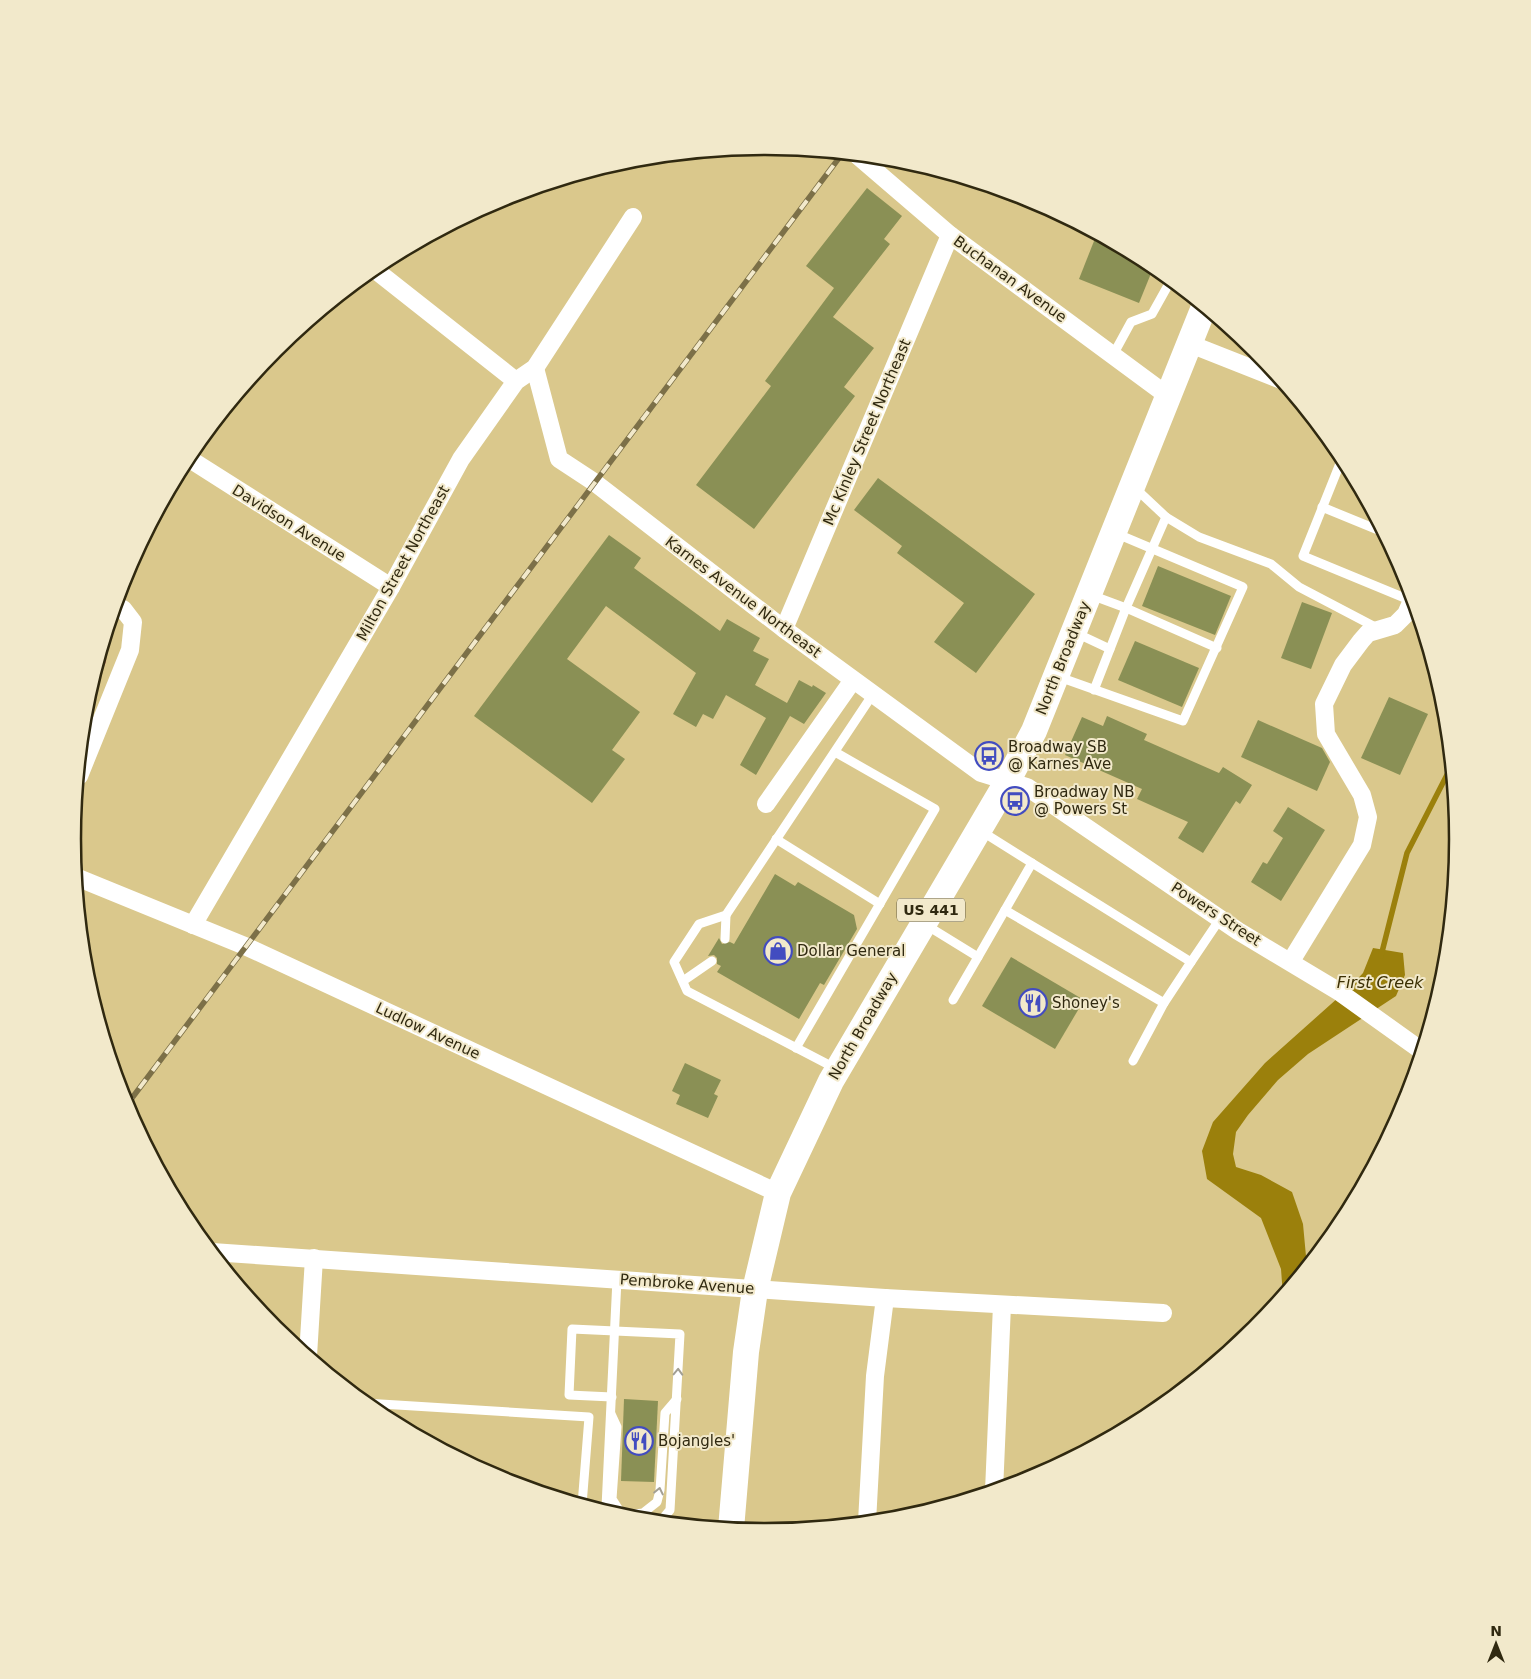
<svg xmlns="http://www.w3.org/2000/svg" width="1531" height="1679" font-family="'DejaVu Sans',sans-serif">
<rect width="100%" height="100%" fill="#dac88c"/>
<!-- green -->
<polygon fill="#ce806e" points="108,632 106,662 86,707 86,704"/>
<!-- water -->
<polygon fill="#9b800c" points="1373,948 1403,953 1405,975 1396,996 1308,1054 1278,1080 1248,1115 1236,1132 1233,1154 1236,1167 1261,1175 1292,1192 1303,1224 1307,1267 1283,1296 1281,1269 1261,1218 1207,1179 1202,1151 1213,1122 1265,1063 1349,988 1363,973"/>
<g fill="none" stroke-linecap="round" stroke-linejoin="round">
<!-- stream -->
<polyline stroke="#9b800c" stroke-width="5.5" points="1381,956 1407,853 1451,767"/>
</g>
<!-- building -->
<g fill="#8a9055">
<polygon points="867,188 902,216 884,239 890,244 833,317 874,348 844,387 855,396 754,529 696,485 771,386 765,381 834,288 806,266"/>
<polygon points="1096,236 1154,266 1139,303 1079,279"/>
<polygon points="878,478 1035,594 976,673 934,642 964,603 897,553 902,546 854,510"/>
<polygon points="609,535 641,558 634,568 720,631 727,619 760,638 753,651 769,659 755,685 787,703 799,680 812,687 813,685 826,693 804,724 790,716 756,775 740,765 766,718 726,695 713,719 703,714 696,727 673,714 696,673 606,606 567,659 640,712 612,750 625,759 592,803 474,716"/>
<polygon points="1158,566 1231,596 1215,635 1142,606"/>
<polygon points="1302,602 1332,613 1311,669 1281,658"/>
<polygon points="1135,641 1199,668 1182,707 1118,680"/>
<polygon points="1389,697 1428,714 1400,775 1361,758"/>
<polygon points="1107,716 1147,734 1144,740 1219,773 1223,767 1252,785 1240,804 1236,801 1203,853 1178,838 1188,822 1137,799 1142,789 1065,755 1082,717 1103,726"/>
<polygon points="1258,720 1322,748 1330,762 1317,791 1241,757"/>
<polygon points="1288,807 1325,830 1281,901 1251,882 1263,862 1267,864 1283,838 1273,831"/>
<polygon points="775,874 795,886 798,882 854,915 857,929 824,985 820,983 799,1019 717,972 721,966 717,964 717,958 714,955 708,956 719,938 722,944 730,942 734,944"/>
<polygon points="1011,957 1084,1000 1055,1049 982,1006"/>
<polygon points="685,1063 721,1080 714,1094 718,1096 708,1118 676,1104 680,1095 672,1091"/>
<polygon points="624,1399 658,1401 654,1482 621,1481"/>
</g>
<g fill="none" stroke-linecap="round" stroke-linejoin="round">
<!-- lane -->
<g stroke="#fff" stroke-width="9">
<polyline points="1113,355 1131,322 1152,314 1171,280"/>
<polyline points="1343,456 1303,556 1412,601"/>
<polyline points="1134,487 1166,517 1126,608 1217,648"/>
<polyline points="1322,507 1383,532"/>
<polyline points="1166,517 1199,537 1271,564 1299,587 1379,629"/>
<polyline points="1091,595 1126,608 1094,690"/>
<polyline points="1076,633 1110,649"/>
<polyline points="1059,677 1183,721 1243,587 1115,533"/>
<polyline points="981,831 1032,863"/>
<polyline points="776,839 880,904"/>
<polyline points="1005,910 1164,1003 1191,962"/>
<polyline points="926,925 978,957 953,1000"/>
<polyline points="725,939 726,915"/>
<polyline points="978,957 1032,863 1191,962 1220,919"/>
<polyline points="683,981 712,961"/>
<polyline points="796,1048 935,809 835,752"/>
<polyline points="1133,1061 1164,1003"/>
<polyline points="835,1068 687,991 674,962 699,924 726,915 873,694"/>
<polyline points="612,1397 569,1395 572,1329 680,1334 670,1510 660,1522"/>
<polyline points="365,1403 589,1417 582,1505"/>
<polyline points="611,1414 617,1427 612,1499 619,1510 627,1515 643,1513 657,1502 660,1490 665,1413 677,1399"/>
<polyline points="612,1514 606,1507 617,1279"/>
</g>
<!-- street -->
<g stroke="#fff" stroke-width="18">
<polyline points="858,156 950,235 1168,396"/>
<polyline points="374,269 516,381"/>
<polyline points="1190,344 1281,380"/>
<polyline points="535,368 559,459 594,482 784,629 981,773 1027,787 1238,931 1338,991 1422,1051"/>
<polyline points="188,458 391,587"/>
<polyline points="784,629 950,235"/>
<polyline points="79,776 130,650 133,622 123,609 116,606"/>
<polyline points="766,804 853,680"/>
<polyline points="76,877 245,946 778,1193"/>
<polyline points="193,925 391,587 461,459 516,381 535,368 633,217"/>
<polyline points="1291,961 1362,845 1368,817 1362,795 1326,734 1324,704 1343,665 1361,641 1368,633 1395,625 1406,614 1413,598"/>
<polyline points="212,1252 885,1298 1163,1313"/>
<polyline points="308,1356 314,1258"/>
<polyline points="994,1491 1002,1305"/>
<polyline points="867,1522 875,1376 885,1298"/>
</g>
<!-- primary -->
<polyline stroke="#fff" stroke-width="26" points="731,1529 746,1352 755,1290 778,1193 831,1081 1007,782 1034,731 1204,307"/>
<defs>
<polyline id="rail" points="126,1106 842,154"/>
</defs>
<!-- rail casing -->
<use href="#rail" stroke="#7c7048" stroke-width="5.5"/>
<!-- rail -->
<use href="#rail" stroke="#f2e9cb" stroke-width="4" stroke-dasharray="11" stroke-linecap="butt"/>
</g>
<!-- one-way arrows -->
<defs><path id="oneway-chevron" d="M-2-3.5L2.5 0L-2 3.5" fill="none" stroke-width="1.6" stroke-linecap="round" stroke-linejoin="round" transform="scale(1.25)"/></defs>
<g stroke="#a29f93">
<use href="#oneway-chevron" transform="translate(678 1372) rotate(-88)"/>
<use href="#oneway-chevron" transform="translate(659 1491) rotate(-78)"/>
</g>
<!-- icons -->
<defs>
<symbol id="bus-ring" viewBox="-11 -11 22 22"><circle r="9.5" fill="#f2e9cb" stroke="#424cc0" stroke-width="1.5"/><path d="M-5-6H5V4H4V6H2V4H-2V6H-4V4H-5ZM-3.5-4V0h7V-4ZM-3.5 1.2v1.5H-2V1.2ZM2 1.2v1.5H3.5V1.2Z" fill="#424cc0"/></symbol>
<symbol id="shop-ring" viewBox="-11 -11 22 22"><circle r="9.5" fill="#f2e9cb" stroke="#424cc0" stroke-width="1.5"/><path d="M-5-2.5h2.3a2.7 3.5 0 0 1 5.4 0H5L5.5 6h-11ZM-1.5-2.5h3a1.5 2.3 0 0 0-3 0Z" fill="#424cc0"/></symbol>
<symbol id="restaurant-ring" viewBox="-11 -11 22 22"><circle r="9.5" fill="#f2e9cb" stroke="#424cc0" stroke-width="1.5"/><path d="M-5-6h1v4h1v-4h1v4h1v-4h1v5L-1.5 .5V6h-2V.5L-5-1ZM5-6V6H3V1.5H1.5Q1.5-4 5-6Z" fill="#424cc0"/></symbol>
</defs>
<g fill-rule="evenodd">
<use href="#bus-ring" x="973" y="740" width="32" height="32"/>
<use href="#bus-ring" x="999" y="785" width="32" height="32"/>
<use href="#shop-ring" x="762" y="935" width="32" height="32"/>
<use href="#restaurant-ring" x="1017" y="987" width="32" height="32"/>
<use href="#restaurant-ring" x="623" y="1425" width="32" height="32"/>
</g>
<g text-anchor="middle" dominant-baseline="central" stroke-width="4" stroke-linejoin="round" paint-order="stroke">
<!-- shield labels -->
<rect fill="#f2e9cb" stroke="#6a6348" stroke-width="1" x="897" y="898.5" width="68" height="23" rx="4"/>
<g font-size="14" font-weight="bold" fill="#302910">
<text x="931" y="910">US 441</text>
</g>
<!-- street labels -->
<g font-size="15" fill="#302910" stroke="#f2e9cb">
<text transform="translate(1010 279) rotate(36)">Buchanan Avenue</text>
<text transform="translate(867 432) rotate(-67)">Mc Kinley Street Northeast</text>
<text transform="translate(289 523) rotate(32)">Davidson Avenue</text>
<text transform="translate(403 563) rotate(-61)">Milton Street Northeast</text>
<text transform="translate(743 597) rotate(37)">Karnes Avenue Northeast</text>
<text transform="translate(1063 658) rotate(-68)">North Broadway</text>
<text transform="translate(1216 914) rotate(33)">Powers Street</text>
<text transform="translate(863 1026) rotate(-60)">North Broadway</text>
<text transform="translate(428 1031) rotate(25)">Ludlow Avenue</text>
<text transform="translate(687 1284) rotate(4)">Pembroke Avenue</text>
</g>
<!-- poi labels -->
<g font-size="15" fill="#302910" stroke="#f2e9cb" text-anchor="start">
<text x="1008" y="747">Broadway SB<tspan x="1008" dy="17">@ Karnes Ave</tspan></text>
<text x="1034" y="792">Broadway NB<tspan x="1034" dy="17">@ Powers St</tspan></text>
<text x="797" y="951">Dollar General</text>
<text x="1052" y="1003">Shoney's</text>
<text x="658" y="1441">Bojangles'</text>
</g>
<!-- water labels -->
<g font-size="16" font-style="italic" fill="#3c3004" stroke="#f2e9cb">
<text x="1380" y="982">First Creek</text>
</g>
</g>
<!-- crop -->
<path d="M0 0H1531V1679H0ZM81 839a684 684 0 1 1 1368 0a684 684 0 1 1-1368 0Z" fill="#f2e9cb" fill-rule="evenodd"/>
<path fill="none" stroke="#302910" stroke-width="2.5" d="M81 839a684 684 0 1 1 1368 0a684 684 0 1 1-1368 0Z"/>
<!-- north arrow -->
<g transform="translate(1496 1644)" stroke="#f2e9cb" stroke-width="4" paint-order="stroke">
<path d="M0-4L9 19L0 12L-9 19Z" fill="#302910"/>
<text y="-8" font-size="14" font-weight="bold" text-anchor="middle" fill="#302910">N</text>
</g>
</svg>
